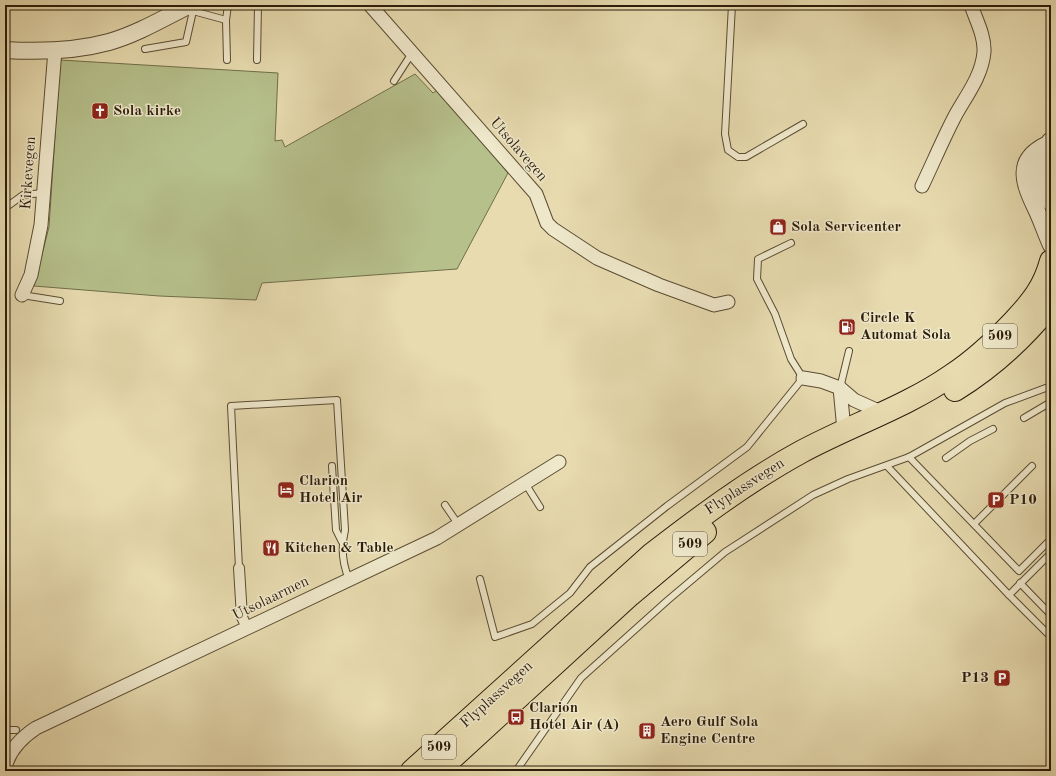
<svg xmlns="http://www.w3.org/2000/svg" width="1056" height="776" font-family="'Old Standard TT',serif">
<rect width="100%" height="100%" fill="#e7dbaf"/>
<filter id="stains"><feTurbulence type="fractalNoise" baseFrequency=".005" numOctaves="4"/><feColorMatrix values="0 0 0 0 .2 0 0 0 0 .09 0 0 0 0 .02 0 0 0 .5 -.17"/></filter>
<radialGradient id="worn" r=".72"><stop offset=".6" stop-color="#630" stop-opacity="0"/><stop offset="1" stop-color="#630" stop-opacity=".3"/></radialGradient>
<!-- green -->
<polygon fill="#b6c08b" stroke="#706e4a" points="60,60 278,73 275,141 282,140 285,147 415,74 433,93 437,90 508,173 457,269 262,283 256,300 159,296 34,286 49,227"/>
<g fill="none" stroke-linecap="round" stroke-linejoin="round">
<defs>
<g id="service">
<polyline points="732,5 725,134 728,150 738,157 746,157 803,124"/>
<polyline points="193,11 226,20"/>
<polyline points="145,49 186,42 193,11 190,7"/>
<polyline points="227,60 226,20 228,5"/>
<polyline points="257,60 258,5"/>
<polyline points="394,81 412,53"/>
<polyline points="5,208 23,195 43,193"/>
<polyline points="22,295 60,301"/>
<polyline points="840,388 849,351"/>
<polyline points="1024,418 1051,402"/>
<polyline points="909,457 1019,571 1051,539"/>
<polyline points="946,458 970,441 993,429"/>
<polyline points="332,466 336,530 342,542"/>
<polyline points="887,466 1009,595 1051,637"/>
<polyline points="525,483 540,507"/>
<polyline points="445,505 458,524"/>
<polyline points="974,524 1032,466"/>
<path d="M239,568L231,406L337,400L345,530C341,547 342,563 349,579"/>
<polyline points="480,579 495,637 532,624 570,593 590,567 667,506 747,447 803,378 791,359 775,314 757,279 758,259 791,243"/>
<polyline points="1020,583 1051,615"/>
<polyline points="1009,595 1051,553"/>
<polyline points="5,730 16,730"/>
<polyline points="516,771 581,678 668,600 725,552 813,495 848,479 909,457 1005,403 1051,386"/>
</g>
<polyline id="pedestrian" points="239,568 242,617 247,628"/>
<g id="minor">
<polyline points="370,5 536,194 547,223 553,229 597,258 659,285 714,305 728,302"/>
<path d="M922,186C933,163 943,139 955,116C966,96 982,76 984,52C985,36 976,20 971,5"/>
<polyline points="22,295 31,275 41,225 55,50"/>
<polyline points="803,378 821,381 840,388"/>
<polyline points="844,430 840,388 854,400 883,413"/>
<path d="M5,768C9,750 21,738 36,728L437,538L559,462"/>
</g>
<g id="tertiary">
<path d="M5,50C39,52 76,51 109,42C137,34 164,18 190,5"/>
<polyline points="1050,141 1038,173 1040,190 1051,203"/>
<path d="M1048,144C1013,160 1024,184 1037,211C1042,222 1046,234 1051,245"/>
</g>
<g id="trunk">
<path d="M955,390C992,367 1024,338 1051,304"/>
<path d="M412,771L652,554C700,517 748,481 801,452C851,425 906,407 952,375C975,360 995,341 1014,321C1032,302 1044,287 1051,261"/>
<polyline points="438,771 630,595 705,532"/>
</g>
</defs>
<!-- service casing -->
<use href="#service" stroke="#5a4c33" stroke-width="8"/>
<!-- pedestrian casing -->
<use href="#pedestrian" stroke="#5a4c33" stroke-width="12"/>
<!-- minor casing -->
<use href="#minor" stroke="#5a4c33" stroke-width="15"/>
<!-- tertiary casing -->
<use href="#tertiary" stroke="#5a4c33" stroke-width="18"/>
<!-- trunk casing -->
<use href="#trunk" stroke="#2b1c0a" stroke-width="24"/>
<!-- service -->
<use href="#service" stroke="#efe8cb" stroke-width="6"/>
<!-- pedestrian -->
<use href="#pedestrian" stroke="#efe8cb" stroke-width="10"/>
<!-- minor -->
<use href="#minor" stroke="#efe8cb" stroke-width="13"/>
<!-- tertiary -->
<use href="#tertiary" stroke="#efe8cb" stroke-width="16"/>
<!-- trunk -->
<use href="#trunk" stroke="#e7dbaf" stroke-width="22"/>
</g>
<!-- icons -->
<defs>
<symbol id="church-square" viewBox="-11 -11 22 22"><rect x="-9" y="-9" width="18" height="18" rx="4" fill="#8f2418" stroke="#efe8cb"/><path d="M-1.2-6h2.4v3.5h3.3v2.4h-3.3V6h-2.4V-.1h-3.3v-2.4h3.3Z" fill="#fff"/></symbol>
<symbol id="shop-square" viewBox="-11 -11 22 22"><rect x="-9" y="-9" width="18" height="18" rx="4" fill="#8f2418" stroke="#efe8cb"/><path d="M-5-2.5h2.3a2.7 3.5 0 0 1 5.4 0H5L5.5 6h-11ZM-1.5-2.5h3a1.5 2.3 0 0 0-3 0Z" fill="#fff"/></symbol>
<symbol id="fuel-square" viewBox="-11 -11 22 22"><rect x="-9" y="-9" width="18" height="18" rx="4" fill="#8f2418" stroke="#efe8cb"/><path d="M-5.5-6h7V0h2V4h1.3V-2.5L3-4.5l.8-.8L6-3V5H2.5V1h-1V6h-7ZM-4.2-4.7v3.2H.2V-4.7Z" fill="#fff"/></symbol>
<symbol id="hotel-square" viewBox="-11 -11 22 22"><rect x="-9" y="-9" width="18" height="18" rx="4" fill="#8f2418" stroke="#efe8cb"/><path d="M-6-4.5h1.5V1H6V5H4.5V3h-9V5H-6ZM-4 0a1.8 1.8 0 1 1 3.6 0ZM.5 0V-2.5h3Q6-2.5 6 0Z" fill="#fff"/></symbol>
<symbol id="parking-square" viewBox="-11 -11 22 22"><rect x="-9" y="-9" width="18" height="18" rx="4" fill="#8f2418" stroke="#efe8cb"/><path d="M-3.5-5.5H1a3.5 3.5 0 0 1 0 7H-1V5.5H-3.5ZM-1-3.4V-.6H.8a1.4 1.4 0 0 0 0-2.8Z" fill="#fff"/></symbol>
<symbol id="restaurant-square" viewBox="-11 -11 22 22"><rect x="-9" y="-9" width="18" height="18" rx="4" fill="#8f2418" stroke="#efe8cb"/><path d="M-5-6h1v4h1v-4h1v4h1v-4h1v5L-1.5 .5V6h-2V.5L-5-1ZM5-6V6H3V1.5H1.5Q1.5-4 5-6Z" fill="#fff"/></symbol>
<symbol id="bus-square" viewBox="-11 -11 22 22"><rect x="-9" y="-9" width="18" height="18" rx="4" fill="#8f2418" stroke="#efe8cb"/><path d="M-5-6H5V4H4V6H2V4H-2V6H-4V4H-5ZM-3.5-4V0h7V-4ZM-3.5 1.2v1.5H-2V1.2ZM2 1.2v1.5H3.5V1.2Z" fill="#fff"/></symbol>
<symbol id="building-square" viewBox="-11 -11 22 22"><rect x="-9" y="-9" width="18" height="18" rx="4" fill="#8f2418" stroke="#efe8cb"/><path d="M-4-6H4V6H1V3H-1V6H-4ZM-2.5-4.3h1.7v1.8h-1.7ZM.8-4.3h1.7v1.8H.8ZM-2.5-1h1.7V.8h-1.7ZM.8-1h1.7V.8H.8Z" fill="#fff"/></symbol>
</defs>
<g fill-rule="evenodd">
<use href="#church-square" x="90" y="101" width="20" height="20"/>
<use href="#shop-square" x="768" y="217" width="20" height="20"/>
<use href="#fuel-square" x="837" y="317" width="20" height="20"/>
<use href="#hotel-square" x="276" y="480" width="20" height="20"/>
<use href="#parking-square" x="986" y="490" width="20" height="20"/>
<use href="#restaurant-square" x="261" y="538" width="20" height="20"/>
<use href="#parking-square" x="992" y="668" width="20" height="20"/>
<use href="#bus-square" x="506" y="707" width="20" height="20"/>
<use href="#building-square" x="637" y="721" width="20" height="20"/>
</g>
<g text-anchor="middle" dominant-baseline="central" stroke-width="3" stroke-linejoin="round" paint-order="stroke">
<!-- shield labels -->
<g fill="#efe8cb" stroke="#665944" stroke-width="1">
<rect x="983" y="324" width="34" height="24" rx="3"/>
<rect x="673" y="532" width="34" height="24" rx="3"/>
<rect x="422" y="735" width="34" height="24" rx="3"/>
</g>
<g font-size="14" font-weight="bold" fill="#2b1c0a">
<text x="1000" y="336">509</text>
<text x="690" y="544">509</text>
<text x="439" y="747">509</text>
</g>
<!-- poi labels -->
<g font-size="15" font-weight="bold" fill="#2b1c0a" stroke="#efe8cb" text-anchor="start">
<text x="113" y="111">Sola kirke</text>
<text x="791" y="227">Sola Servicenter</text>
<text x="860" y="318">Circle K<tspan x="860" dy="17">Automat Sola</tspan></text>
<text x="299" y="481">Clarion<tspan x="299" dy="17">Hotel Air</tspan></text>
<text x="1009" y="500">P10</text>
<text x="284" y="548">Kitchen &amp; Table</text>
<text x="989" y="678" text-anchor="end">P13</text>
<text x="529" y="708">Clarion<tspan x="529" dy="17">Hotel Air (A)</tspan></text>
<text x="660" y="722">Aero Gulf Sola<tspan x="660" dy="17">Engine Centre</tspan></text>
</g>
<!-- street labels -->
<g font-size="15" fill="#2b1c0a" stroke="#efe8cb">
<text transform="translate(518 150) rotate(49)">Utsolavegen</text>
<text transform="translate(29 173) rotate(-86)">Kirkevegen</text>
<text transform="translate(745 487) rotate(-33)">Flyplassvegen</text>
<text transform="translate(271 599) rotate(-26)">Utsolaarmen</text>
<text transform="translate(497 695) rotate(-42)">Flyplassvegen</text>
</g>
</g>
<!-- margin -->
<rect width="1056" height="776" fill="none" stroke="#e7dbaf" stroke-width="20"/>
<rect x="6" y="6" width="1044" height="764" fill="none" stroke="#2b1c0a" stroke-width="2"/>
<rect x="10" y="10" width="1036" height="756" fill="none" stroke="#2b1c0a"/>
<rect width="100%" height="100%" filter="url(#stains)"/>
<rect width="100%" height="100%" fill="url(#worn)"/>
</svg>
